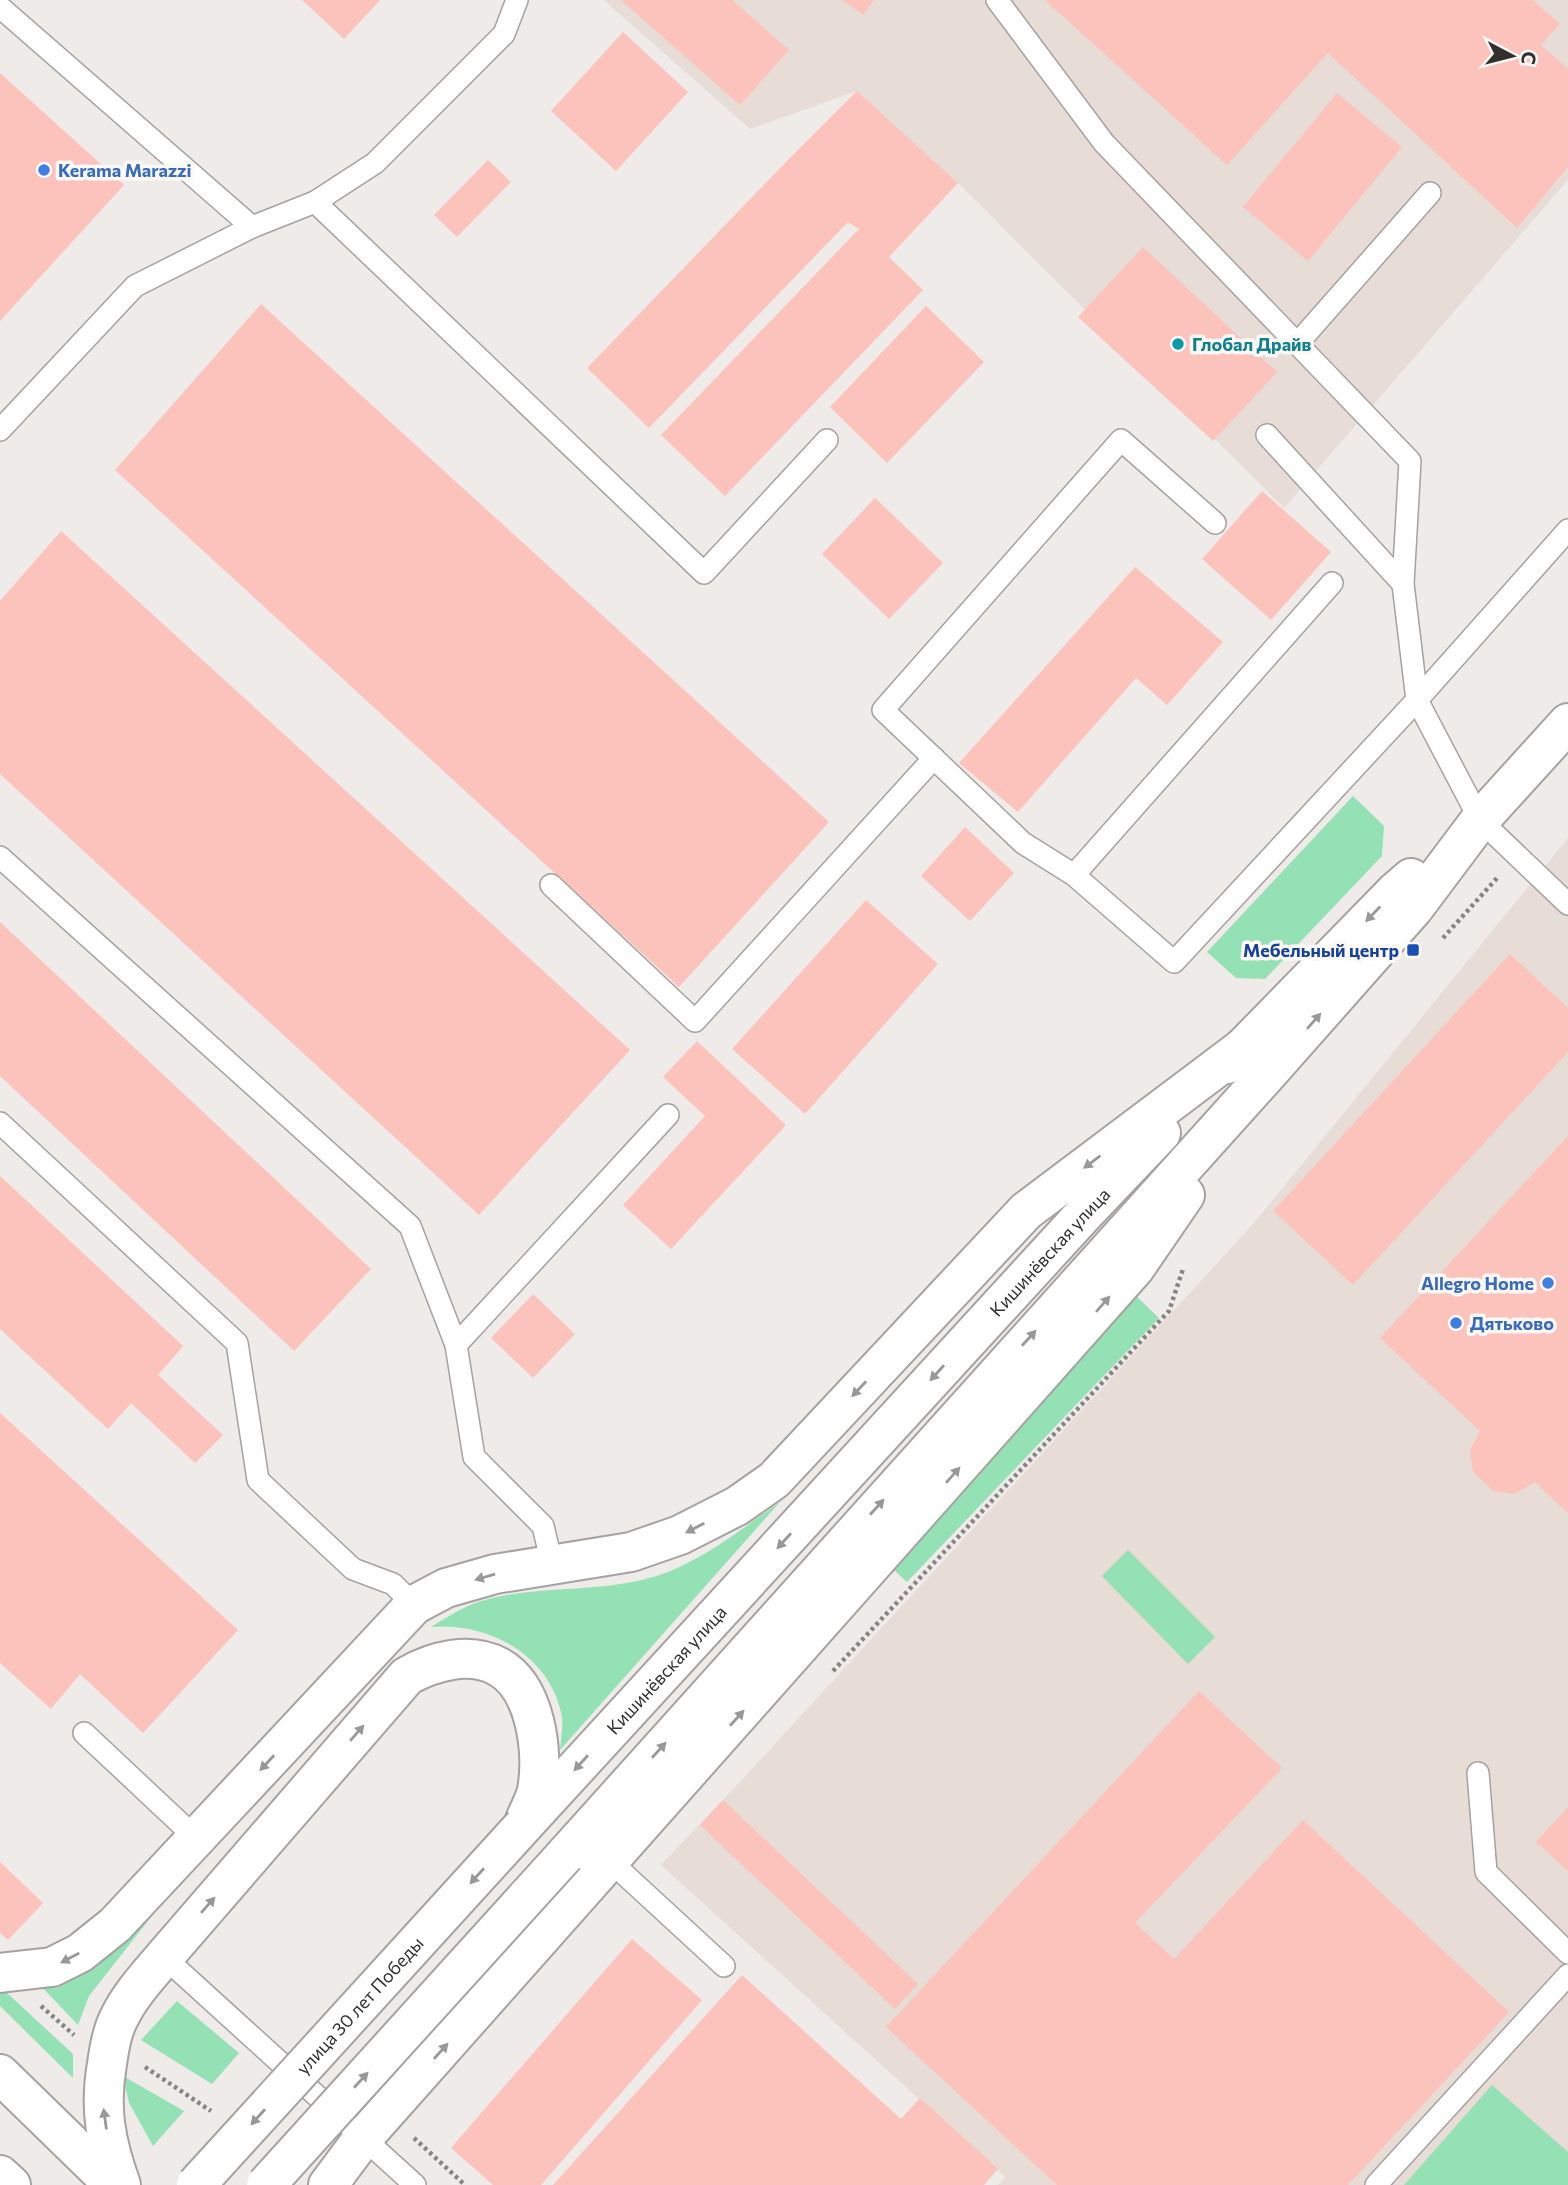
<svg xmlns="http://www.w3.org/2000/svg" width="1568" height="2185" font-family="Commissioner,sans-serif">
<rect width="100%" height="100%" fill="#efebe9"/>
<!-- built -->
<g fill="#e8dcd7">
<polygon points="604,0 1568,0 1568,180 1284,508 958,183 857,91 750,129"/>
<polygon points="1568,838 1568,2185 998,2185 1005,2177 661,1865 751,1770 1254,1223"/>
</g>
<!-- green -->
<g fill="#94e1b5">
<polygon points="1353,796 1384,826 1382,856 1265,979 1236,978 1207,952"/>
<polygon points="1132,1292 1159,1318 907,1582 880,1557"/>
<path d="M780,1502L560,1750C561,1738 564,1723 561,1712C548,1654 487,1622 431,1627C449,1616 467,1604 488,1599C538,1586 591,1592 642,1580C694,1568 737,1532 780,1502Z"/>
<polygon points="1128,1550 1215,1637 1188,1664 1102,1576"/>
<polygon points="155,1912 89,1996 78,2025 40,1985 108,1953"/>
<polygon points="0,1992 6,1992 73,2054 73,2078 0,2006"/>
<polygon points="177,2001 239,2053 212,2084 141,2040"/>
<polygon points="123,2076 184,2111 153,2146 129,2103"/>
<polygon points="1492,2085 1568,2152 1568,2185 1404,2185"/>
</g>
<!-- building -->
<g fill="#fbc3bb">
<polygon points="302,0 380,0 344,39"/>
<polygon points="621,0 732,0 789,50 740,105"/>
<polygon points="842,0 874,0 863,15"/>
<polygon points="1045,0 1533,0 1560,24 1541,45 1568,69 1568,167 1517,228 1328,53 1227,165"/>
<polygon points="623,32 688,92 616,171 551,111"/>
<polygon points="0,73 124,185 0,321"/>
<polygon points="857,91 958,183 889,257 923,290 725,496 661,435 859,229 848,222 649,428 587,368 786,162"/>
<polygon points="1337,93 1402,147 1308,261 1243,207"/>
<polygon points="488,160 511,182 457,237 434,215"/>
<polygon points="1143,247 1277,372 1213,441 1078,317"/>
<polygon points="261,304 829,822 679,987 115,470"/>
<polygon points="926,306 984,362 887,463 830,407"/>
<polygon points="1262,491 1331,552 1271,620 1202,559"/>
<polygon points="875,498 943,563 889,619 822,554"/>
<polygon points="61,531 630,1050 479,1215 0,774 0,601"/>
<polygon points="1135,567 1223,642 1167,705 1136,678 1018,812 959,763"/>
<polygon points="965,827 1014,873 970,921 921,876"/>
<polygon points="866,900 938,964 805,1114 732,1049"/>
<polygon points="0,922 371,1269 294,1351 0,1076"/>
<polygon points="1510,954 1568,1008 1568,1052 1353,1285 1273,1211"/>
<polygon points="697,1041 786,1125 671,1249 623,1205 705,1116 663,1077"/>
<polygon points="1568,1136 1568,1513 1535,1482 1514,1494 1493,1491 1473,1472 1470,1450 1480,1431 1380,1338"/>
<polygon points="0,1176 183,1346 158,1375 223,1435 195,1463 131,1403 108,1429 0,1329"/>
<polygon points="533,1294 575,1334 533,1378 491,1338"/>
<polygon points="0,1413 238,1630 143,1733 80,1674 51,1709 0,1663"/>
<polygon points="1199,1691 1282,1768 1135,1923 1174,1959 1303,1820 1509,2012 1348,2185 1057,2185 886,2027"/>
<polygon points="723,1800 918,1984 895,2009 700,1825"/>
<polygon points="1568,1807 1568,1871 1536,1842"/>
<polygon points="0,1862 43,1903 8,1940 0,1933"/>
<polygon points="632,1939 702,2000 541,2185 493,2185 451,2148"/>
<polygon points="742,1975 901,2119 920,2098 998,2169 984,2185 553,2185"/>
</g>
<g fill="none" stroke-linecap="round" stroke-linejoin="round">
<defs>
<g id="service">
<polyline points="997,0 1104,143 1410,461 1403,584 1417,700 1480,820 1568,904"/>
<polyline points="0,7 252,227"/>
<polyline points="315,202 704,573 827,440"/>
<polyline points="1297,344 1430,193"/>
<polyline points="0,430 135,286 252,227 315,202 375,163 504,34 517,0"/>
<polyline points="1267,435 1403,584"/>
<polyline points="1215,523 1121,440 883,710 1023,843 1074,875 1174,962 1417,700 1568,530"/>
<polyline points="0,857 410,1226 456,1345 474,1457 543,1526 552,1564"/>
<polyline points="1074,875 1332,583"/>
<polyline points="551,885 695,1021 934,758"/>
<polyline points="0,1123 237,1343 258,1480 353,1569 393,1584 414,1605"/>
<polyline points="456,1345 668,1115"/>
<polyline points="84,1733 197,1839"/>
<polyline points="1478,1773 1486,1872 1568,1953"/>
<polyline points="610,1861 724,1966"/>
<polyline points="164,1957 415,2185"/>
<polyline points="1376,2185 1568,1975"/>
</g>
<g id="tertiary">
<polyline points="1227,1064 1396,891 1411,878"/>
<path id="s1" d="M523,1826L1083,1215L1161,1133"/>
<polyline points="565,1855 1269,1072 1414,908 1480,820 1568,723"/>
<polyline points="0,1973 52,1967 80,1953 115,1925 414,1605 446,1588 495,1574 631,1552 680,1535 737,1506 774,1480 1026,1211 1244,1047"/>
<path d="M121,2185C106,2143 99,2109 107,2064C109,2049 112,2031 119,2018C130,1995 148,1976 164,1957L407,1676C434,1661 470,1651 499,1667C536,1688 544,1753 537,1790C535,1800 529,1810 525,1820"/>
<polyline points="328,2185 363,2138 1135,1268 1185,1195"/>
</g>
<g id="secondary">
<polyline points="0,2074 114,2185"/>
<polyline points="0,2175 11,2185"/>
</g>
</defs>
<!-- service casing -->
<use href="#service" stroke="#a6a2a0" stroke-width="24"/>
<!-- tertiary casing -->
<use href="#tertiary" stroke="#a6a2a0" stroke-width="42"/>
<!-- secondary casing -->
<use href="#secondary" stroke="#a6a2a0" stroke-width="42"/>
<!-- path -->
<g stroke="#878483" stroke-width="4.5" stroke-dasharray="3.5 3.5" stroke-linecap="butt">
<polyline points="1443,938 1498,877"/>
<polyline points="833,1671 1169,1311 1183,1269"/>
<polyline points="41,2006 74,2035"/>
<polyline points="145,2067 211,2111"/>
<polyline points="414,2138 465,2185"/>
</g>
<!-- service -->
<use href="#service" stroke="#fff" stroke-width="21"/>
<!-- tertiary -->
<use href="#tertiary" stroke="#fff" stroke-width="38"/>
<!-- secondary -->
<use href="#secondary" stroke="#fff" stroke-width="38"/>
<defs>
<g id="tertiary-bridge">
<path id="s2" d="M196,2185L523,1826"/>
<polyline points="266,2185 565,1855"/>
</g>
</defs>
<!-- tertiary-bridge casing -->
<use href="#tertiary-bridge" stroke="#a6a2a0" stroke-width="42" stroke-linecap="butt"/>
<!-- tertiary-bridge -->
<use href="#tertiary-bridge" stroke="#fff" stroke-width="38"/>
</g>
<!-- one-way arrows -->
<defs><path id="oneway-solid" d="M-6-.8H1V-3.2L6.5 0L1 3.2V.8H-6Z" transform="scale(1.75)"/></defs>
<g fill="#989897">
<use href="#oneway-solid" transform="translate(1373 914) rotate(134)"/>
<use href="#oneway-solid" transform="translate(1314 1021) rotate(-49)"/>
<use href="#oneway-solid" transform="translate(1092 1162) rotate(143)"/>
<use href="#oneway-solid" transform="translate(1103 1304) rotate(-49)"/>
<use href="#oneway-solid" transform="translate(1029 1338) rotate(-48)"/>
<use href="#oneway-solid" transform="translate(937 1373) rotate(132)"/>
<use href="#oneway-solid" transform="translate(859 1389) rotate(133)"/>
<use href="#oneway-solid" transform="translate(953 1475) rotate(-49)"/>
<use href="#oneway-solid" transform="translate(877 1507) rotate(-48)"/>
<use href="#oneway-solid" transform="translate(695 1528) rotate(153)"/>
<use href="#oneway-solid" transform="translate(784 1541) rotate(132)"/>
<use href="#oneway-solid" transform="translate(485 1577) rotate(164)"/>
<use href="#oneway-solid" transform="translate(737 1718) rotate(-48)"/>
<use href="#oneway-solid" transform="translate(357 1733) rotate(-49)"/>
<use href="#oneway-solid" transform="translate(659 1750) rotate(-48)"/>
<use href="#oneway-solid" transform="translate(267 1763) rotate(133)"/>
<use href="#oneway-solid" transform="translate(581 1763) rotate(132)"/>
<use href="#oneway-solid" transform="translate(477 1876) rotate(132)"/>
<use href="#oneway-solid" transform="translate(208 1905) rotate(-49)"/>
<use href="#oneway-solid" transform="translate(70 1958) rotate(152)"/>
<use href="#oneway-solid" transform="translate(441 2051) rotate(-48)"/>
<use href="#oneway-solid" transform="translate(361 2080) rotate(-48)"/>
<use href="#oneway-solid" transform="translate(258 2117) rotate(132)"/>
<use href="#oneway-solid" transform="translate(105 2119) rotate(-98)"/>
</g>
<!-- markers -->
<g fill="#3f7fe0" stroke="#fcf8f6" stroke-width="2.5">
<circle cx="44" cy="170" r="7"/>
<circle cx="1548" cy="1283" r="7"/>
<circle cx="1456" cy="1323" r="7"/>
</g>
<circle fill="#0f9aa8" stroke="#fcf8f6" stroke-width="2.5" cx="1178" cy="344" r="7"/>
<rect fill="#1a4fb4" stroke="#fcf8f6" stroke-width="2.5" x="1406" y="943" width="14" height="14" rx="3.5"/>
<g text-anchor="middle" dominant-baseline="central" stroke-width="7" stroke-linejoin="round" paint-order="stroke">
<!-- shop labels -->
<g font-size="18" font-weight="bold" fill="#366cbe" stroke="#fcf8f6" text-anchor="start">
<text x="58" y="170">Kerama Marazzi</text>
<text x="1534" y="1283" text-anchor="end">Allegro Home</text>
<text x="1470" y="1323">Дятьково</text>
</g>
<!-- culture labels -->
<g font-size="18" font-weight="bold" fill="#0d838f" stroke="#fcf8f6" text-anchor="start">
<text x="1192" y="344">Глобал Драйв</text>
</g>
<!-- transit labels -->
<g font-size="18" font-weight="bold" fill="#164399" stroke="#fcf8f6" text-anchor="end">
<text x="1399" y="950">Мебельный центр</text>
</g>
<!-- street labels -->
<g font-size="18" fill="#31302f" stroke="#fcf8f6">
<text stroke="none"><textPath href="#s1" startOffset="779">Кишинёвская улица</textPath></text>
<text stroke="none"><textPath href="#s1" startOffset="212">Кишинёвская улица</textPath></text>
<text stroke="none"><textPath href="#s2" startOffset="243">улица 30 лет Победы</textPath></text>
</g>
</g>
<!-- north arrow -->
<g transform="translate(1512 56) rotate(97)" stroke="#fcf8f6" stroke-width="5" paint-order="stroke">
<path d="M0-5L12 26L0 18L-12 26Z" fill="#31302f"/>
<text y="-10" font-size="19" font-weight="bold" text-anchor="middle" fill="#31302f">С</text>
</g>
</svg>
